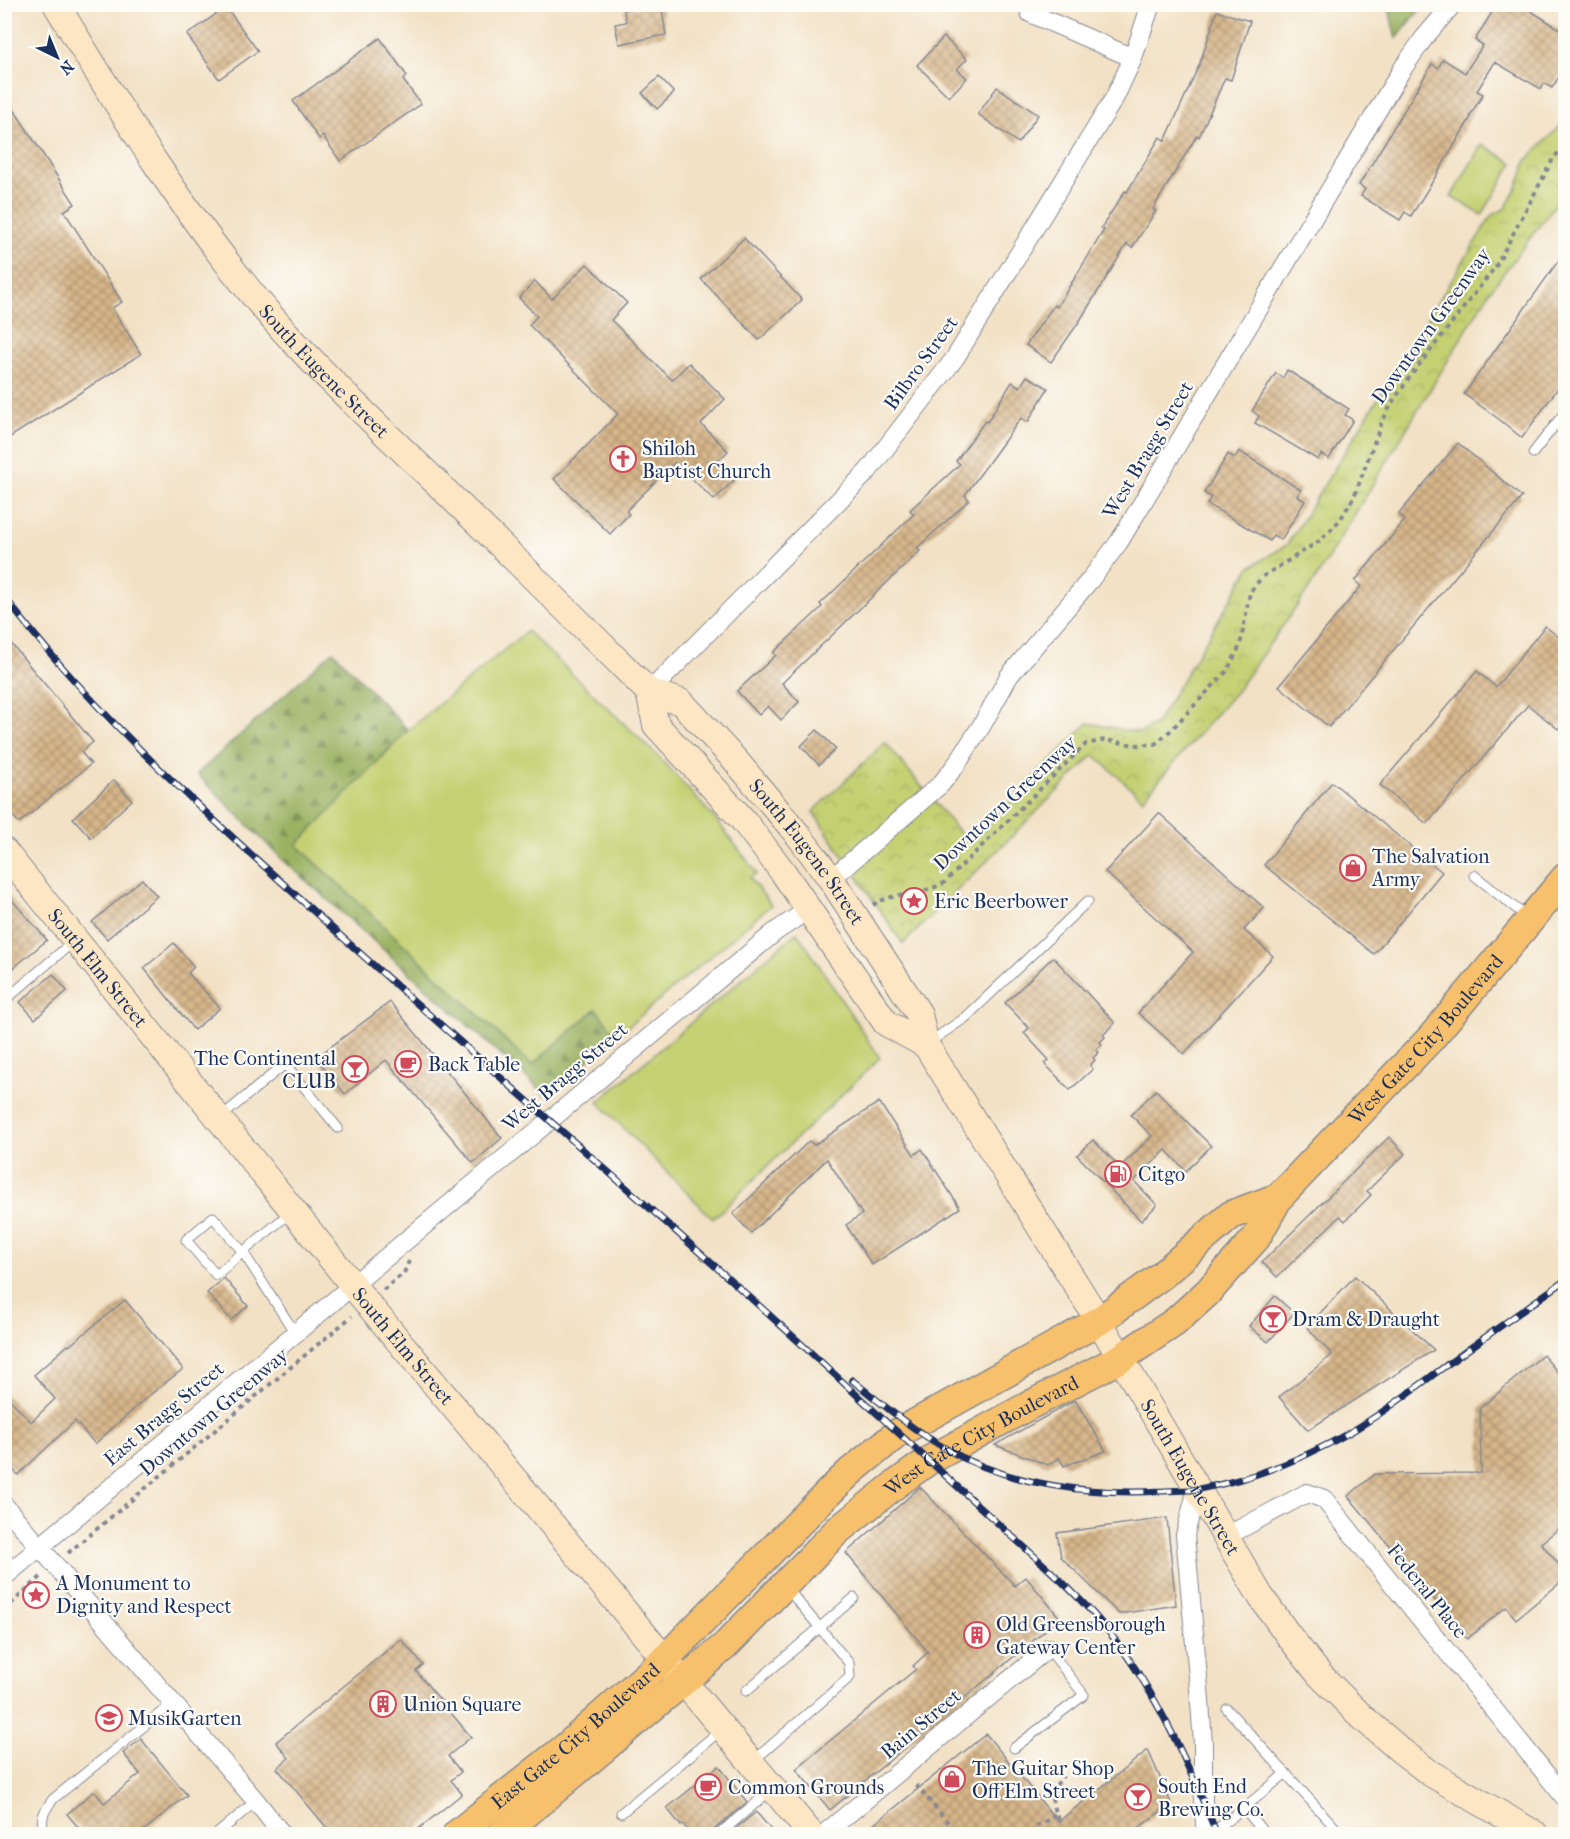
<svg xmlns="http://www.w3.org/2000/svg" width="1570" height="1839" font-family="'IM FELL French Canon',serif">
<defs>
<pattern id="forest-firs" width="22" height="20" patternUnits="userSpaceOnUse" patternTransform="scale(1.5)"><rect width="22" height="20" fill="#9bb264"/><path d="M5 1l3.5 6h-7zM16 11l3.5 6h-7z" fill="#7e9156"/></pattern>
<pattern id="park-crowns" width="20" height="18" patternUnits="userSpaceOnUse" patternTransform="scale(1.5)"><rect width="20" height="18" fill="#c4d072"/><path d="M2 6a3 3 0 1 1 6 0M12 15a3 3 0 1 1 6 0" fill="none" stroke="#a8b365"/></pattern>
<pattern id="building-cross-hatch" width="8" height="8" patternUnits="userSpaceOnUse" patternTransform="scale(1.5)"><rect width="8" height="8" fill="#d7b689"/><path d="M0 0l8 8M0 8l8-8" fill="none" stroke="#ae9473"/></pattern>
</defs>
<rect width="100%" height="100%" fill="#fdfcf7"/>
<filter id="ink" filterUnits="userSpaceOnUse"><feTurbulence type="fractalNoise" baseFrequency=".0167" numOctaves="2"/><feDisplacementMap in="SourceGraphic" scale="12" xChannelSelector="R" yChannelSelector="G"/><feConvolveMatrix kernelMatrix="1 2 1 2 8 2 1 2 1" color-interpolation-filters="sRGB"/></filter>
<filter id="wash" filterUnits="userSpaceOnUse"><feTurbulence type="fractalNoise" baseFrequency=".008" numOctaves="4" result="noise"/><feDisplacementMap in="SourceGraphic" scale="24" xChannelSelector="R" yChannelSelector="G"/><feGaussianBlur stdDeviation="1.35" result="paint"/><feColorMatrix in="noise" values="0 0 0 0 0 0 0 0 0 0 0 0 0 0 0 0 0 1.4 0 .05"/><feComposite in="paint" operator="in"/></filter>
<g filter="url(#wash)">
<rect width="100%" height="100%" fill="#f2e1c5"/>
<!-- green -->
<g fill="#c4d072" stroke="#708068" stroke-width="1.5">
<polygon points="1482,144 1513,163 1482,215 1451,197"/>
<polygon points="527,631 659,757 717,821 757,873 750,878 771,905 617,1036 596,1009 532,1065 297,845 408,730"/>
<polygon points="797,932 880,1058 713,1219 598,1102"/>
</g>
<!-- forest -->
<g fill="url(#forest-firs)" stroke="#5b7061" stroke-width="1.5">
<polygon points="1388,5 1388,4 1424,5 1396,39"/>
<polygon points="333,651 408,730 297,845 532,1065 596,1009 617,1036 546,1095 283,860 197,774"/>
</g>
<!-- park -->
<polygon fill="url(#park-crowns)" stroke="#708068" stroke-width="1.5" points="1565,121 1565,192 1490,291 1312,585 1237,690 1143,799 1094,755 903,944 813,812 885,742 969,844 1088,723 1140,733 1156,724 1250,567 1287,545 1492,215 1505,209 1518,185 1527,160"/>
<g id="blocks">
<!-- building -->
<g fill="url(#building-cross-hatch)">
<polygon points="655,4 661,4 666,35 619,44 615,24 626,22 624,10"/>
<polygon points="1497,4 1520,4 1566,33 1566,66 1552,88 1544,83 1541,89 1495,62 1477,91 1483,94 1470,116 1471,117 1436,176 1411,216 1405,212 1400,220 1361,196 1365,189 1359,185 1432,64 1438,68 1443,59 1465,73 1483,45 1475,40"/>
<polygon points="226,7 258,51 219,79 187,35"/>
<polygon points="1217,11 1250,21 1231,80 1225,78 1199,137 1197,135 1153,209 1156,211 1132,248 1127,244 1079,322 1051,362 1026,345 1054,305 1057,307 1104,230 1101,228 1125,191 1127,192 1160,137 1165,141 1200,63"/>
<polygon points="944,37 967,59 957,69 967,78 949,97 917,65"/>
<polygon points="380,38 407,76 403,80 421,104 340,161 323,136 319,139 293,101"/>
<polygon points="659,77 674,93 657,109 642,93"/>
<polygon points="997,87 1038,115 1018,143 978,114"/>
<polygon points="4,94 75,204 64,211 122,302 112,308 141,354 4,441"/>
<polygon points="744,238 802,300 759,340 701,279"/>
<polygon points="1566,250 1566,377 1522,438 1500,420 1464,394"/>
<polygon points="587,264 627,303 611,320 672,380 689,363 725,399 701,424 728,451 717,462 735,479 714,500 675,462 626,511 629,514 610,534 554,479 618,414 529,325 537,316 519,298 535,281 552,299"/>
<polygon points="1287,370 1349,409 1345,415 1353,420 1329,459 1321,454 1318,460 1255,423 1259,416 1252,411 1276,373 1283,378"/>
<polygon points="1027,376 1048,388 1028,422 1021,418 965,495 969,500 917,548 920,551 782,683 799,702 781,720 768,706 759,715 737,691 776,655 773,653 822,607 820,604 914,514 910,510 960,464 956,461 985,421 987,422 1012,382 1020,387"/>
<polygon points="1458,443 1522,497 1329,727 1279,686 1361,586 1355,581 1405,520 1399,514"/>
<polygon points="1239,451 1301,490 1297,496 1305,501 1281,540 1273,535 1270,541 1207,504 1211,497 1204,493 1228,454 1235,458"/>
<polygon points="1545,626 1566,643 1566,720 1558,729 1528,705 1427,824 1380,785 1477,671 1496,687"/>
<polygon points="4,635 93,742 81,752 91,764 19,823 4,805"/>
<polygon points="817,730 836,749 819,765 801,746"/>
<polygon points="114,780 132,800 91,838 73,818"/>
<polygon points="1332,782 1442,872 1374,954 1264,865"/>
<polygon points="1159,813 1264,908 1244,930 1273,956 1184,1054 1138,1013 1193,952 1105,872"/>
<polygon points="142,879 157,896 107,939 92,922"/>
<polygon points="4,891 47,940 4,976"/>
<polygon points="174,943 194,967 188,973 220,1008 194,1030 144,968"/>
<polygon points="1053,957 1115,1023 1103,1035 1105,1037 1100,1042 1102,1045 1096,1050 1099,1052 1093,1058 1095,1060 1090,1065 1093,1069 1070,1090 1045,1064 1049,1060 1024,1033 1029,1028 1005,1003"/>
<polygon points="53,974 67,991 35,1019 20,1002"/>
<polygon points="390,1002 502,1138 473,1163 386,1060 345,1094 316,1058"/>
<polygon points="1156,1090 1211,1146 1186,1171 1166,1150 1134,1181 1157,1205 1141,1221 1077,1155 1093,1140 1120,1167 1152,1136 1131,1115"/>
<polygon points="879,1102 914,1155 922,1149 960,1208 872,1265 846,1225 862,1214 827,1159 751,1233 733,1214 809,1141 814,1145"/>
<polygon points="1389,1137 1405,1154 1367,1191 1371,1195 1345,1221 1340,1216 1277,1277 1262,1262"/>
<polygon points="1355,1276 1434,1350 1308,1430 1279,1397 1332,1355 1307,1327"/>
<polygon points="224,1278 248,1306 231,1320 207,1293"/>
<polygon points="1275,1296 1294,1313 1268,1342 1249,1326"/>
<polygon points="125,1300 183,1369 146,1398 95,1444 75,1421 18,1475 4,1460 4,1393 31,1422 55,1399 34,1375 68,1345 69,1346"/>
<polygon points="1543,1355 1566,1382 1566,1523 1541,1543 1566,1573 1566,1578 1516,1619 1506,1607 1467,1639 1348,1496 1375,1474 1481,1473 1480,1408"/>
<polygon points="1075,1400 1106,1451 1064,1466 1059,1458 1048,1465 995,1445"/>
<polygon points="920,1487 1015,1586 1026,1577 1060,1618 830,1810 796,1769 916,1669 913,1666 928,1652 846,1553"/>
<polygon points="1167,1518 1176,1605 1119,1614 1061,1557 1057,1533"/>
<polygon points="401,1639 423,1665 416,1671 471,1737 448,1756 461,1772 451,1780 462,1794 412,1834 332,1834 277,1768 289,1758 276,1742"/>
<polygon points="986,1734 1058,1822 1148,1750 1171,1803 1131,1834 862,1834"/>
<polygon points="141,1739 187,1795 140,1834 84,1834 67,1814 94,1791 104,1803 140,1774 123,1753"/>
<polygon points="719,1766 747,1802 715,1829 712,1834 691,1834 683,1824 681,1826 667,1808"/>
<polygon points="756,1812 775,1834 729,1834"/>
</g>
</g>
</g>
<g filter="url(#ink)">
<use href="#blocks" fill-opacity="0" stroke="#868892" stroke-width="1.5"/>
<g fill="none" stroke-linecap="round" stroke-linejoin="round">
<defs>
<g id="lane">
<polyline points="1533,453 1566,411"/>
<polyline points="1474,875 1528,918"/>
<polyline points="4,1001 74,941"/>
<polyline points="928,1043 965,1018 1088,901"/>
<polyline points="221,1117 285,1064 338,1128"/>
<polyline points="291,1212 243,1252 213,1217 186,1240 216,1275 243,1252 295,1333"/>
<polyline points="746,1691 854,1598"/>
<polyline points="1227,1709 1341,1834"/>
<polyline points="1014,1748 1084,1695 1048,1648"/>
<polyline points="753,1761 850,1677 849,1663 786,1587"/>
<polyline points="1244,1808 1286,1773"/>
<polyline points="621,1813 721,1730"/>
<path d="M45,1834C39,1819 44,1811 53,1799L173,1703"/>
<polyline points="217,1834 256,1801"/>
<polyline points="719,1834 771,1790"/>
<polyline points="1210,1834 1244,1808 1265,1834"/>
</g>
<g id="street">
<polyline points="1030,13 1133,58"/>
<polyline points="649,692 868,471 955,358 1115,97 1133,58 1151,4"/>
<polyline points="831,879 941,784 956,765 982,725 1009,676 1090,580 1119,542 1401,71 1424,38 1453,4"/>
<polyline points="1197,1489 1185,1535 1199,1688 1203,1744 1203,1801 1206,1834"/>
<polyline points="4,1505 256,1801 282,1834"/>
<polyline points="1225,1537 1307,1493 1324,1499 1566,1799"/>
<polyline points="4,1577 775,932 809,909"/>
<polyline points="824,1834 1048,1648"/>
</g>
<g id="secondary">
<path id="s1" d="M56,4C121,112 187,219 269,314C322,375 382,430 440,486C510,554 580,623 649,692L681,702L736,761L799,836L831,879L919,1014L926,1045L1099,1321L1261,1597L1289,1636L1319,1674L1362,1717L1400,1750L1430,1773L1535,1834"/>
<polyline points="649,692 656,725 743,820 783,872 886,1023 926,1045"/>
<path id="s2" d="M4,851L367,1303L811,1834"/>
</g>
<g id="primary">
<path id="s3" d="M457,1834L566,1747L665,1659L826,1495L850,1472L898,1433L1099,1321L1162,1275L1231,1215L1279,1197"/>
<path id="s4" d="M502,1834L725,1646L837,1531L896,1484L928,1461L1032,1404L1121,1358L1175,1322L1208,1292L1256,1238L1279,1197L1431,1038L1566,877"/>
</g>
</defs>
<!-- lane casing -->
<use href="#lane" stroke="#868892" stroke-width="11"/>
<!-- street casing -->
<use href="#street" stroke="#868892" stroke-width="20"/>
<!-- secondary casing -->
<use href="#secondary" stroke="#868892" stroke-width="28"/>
<!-- primary casing -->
<use href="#primary" stroke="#868892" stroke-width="31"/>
<!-- path -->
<g stroke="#868892" stroke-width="4" stroke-dasharray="4.5 4.5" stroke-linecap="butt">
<path d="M873,905C895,891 921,896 944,883L1086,744L1105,740L1135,745L1155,744L1170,731L1227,671L1240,646L1250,592L1262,577L1321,540L1340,520L1354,497L1381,424L1392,403L1409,378L1496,266L1553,159L1566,144"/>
<polyline points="383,1290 404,1273 409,1261"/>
<polyline points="68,1553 352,1316"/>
<polyline points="4,1610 42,1576"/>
<polyline points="916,1785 958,1834"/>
<path d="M1059,1819C1049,1802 1050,1791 1063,1776"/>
<polyline points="1015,1834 1016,1834"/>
<path d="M1032,1834C1033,1821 1047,1826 1055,1813"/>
</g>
<!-- lane -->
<use href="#lane" stroke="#fff" stroke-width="9"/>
<!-- street -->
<use href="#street" stroke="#fff" stroke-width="18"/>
<!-- secondary -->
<use href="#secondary" stroke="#fce6c4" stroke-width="26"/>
<!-- primary -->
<use href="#primary" stroke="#f7c06c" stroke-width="28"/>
<defs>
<g id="rail">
<path d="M4,596C93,714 203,810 311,909C493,1074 682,1232 861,1399C909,1443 957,1486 1004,1529C1043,1564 1084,1599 1116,1641C1160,1699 1189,1767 1217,1834"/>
<path d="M852,1380C883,1405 913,1430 948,1450C1012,1486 1091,1495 1163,1491C1175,1490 1187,1491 1199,1489C1251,1479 1301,1460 1347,1434C1377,1417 1405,1396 1433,1375C1477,1343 1521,1311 1566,1280"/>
</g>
</defs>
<!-- rail casing -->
<use href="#rail" stroke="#1b2f5e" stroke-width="7"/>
<!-- rail -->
<use href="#rail" stroke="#fdfcf7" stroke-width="4.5" stroke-dasharray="14" stroke-linecap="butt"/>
</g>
</g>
<!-- icons -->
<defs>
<symbol id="church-ring" viewBox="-11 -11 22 22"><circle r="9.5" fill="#fdfcf7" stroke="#d1495b" stroke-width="1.5"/><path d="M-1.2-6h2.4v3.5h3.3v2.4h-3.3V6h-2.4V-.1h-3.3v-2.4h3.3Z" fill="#d1495b"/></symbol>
<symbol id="shop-ring" viewBox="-11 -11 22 22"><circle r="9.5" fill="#fdfcf7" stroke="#d1495b" stroke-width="1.5"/><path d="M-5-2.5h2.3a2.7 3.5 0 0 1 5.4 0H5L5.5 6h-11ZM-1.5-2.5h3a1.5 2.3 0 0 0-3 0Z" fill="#d1495b"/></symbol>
<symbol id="sight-ring" viewBox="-11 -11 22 22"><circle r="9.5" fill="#fdfcf7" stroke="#d1495b" stroke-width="1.5"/><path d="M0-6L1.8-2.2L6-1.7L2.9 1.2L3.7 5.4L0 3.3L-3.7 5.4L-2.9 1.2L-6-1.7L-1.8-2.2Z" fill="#d1495b"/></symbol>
<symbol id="cafe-ring" viewBox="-11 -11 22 22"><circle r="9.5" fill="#fdfcf7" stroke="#d1495b" stroke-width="1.5"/><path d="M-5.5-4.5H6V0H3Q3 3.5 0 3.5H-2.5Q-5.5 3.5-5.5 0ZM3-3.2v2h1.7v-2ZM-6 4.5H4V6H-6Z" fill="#d1495b"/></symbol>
<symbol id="bar-ring" viewBox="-11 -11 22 22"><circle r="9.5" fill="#fdfcf7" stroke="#d1495b" stroke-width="1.5"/><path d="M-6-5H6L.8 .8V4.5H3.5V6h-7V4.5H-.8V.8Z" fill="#d1495b"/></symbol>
<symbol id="fuel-ring" viewBox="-11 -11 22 22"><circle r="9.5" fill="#fdfcf7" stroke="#d1495b" stroke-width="1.5"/><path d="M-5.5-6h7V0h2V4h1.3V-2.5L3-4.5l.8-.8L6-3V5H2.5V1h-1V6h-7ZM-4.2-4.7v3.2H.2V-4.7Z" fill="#d1495b"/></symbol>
<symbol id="building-ring" viewBox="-11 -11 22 22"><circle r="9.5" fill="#fdfcf7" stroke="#d1495b" stroke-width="1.5"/><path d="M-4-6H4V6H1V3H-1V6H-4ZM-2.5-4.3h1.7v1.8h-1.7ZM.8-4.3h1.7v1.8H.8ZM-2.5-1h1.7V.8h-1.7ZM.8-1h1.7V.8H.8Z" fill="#d1495b"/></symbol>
<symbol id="school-ring" viewBox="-11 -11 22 22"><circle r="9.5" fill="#fdfcf7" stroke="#d1495b" stroke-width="1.5"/><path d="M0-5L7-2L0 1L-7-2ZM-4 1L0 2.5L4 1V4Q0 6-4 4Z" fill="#d1495b"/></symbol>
</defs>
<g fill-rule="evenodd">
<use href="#church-ring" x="608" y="444" width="30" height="30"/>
<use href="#shop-ring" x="1338" y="853" width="30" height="30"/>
<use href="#sight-ring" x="899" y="886" width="30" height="30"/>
<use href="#cafe-ring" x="393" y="1049" width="30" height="30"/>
<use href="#bar-ring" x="340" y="1054" width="30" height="30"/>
<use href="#fuel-ring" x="1103" y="1159" width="30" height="30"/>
<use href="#bar-ring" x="1258" y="1304" width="30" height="30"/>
<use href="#sight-ring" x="21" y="1580" width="30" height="30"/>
<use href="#building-ring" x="962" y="1620" width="30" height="30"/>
<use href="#building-ring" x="368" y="1689" width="30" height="30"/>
<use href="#school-ring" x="94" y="1703" width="30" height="30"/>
<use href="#shop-ring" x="937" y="1764" width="30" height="30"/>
<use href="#cafe-ring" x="693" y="1772" width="30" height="30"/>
<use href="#bar-ring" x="1123" y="1782" width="30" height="30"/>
</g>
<g text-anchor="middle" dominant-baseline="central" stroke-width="4.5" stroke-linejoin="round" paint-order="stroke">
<!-- street labels -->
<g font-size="20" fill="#1b2f5e" stroke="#fdfcf7">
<text transform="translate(1431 326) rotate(-54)">Downtown Greenway</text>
<text transform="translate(921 363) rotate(-54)">Bilbro Street</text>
<text stroke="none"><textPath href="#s1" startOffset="456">South Eugene Street</textPath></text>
<text transform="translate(1148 450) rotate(-59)">West Bragg Street</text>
<text transform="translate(1005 803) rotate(-43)">Downtown Greenway</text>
<text stroke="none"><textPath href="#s1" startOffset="1142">South Eugene Street</textPath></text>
<text stroke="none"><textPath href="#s2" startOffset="150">South Elm Street</textPath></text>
<text stroke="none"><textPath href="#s4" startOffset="1230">West Gate City Boulevard</textPath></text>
<text transform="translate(565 1077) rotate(-40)">West Bragg Street</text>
<text stroke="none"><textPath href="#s2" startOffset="636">South Elm Street</textPath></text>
<text transform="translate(214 1412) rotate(-40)">Downtown Greenway</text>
<text transform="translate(164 1414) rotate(-40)">East Bragg Street</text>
<text stroke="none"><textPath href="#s4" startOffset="626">West Gate City Boulevard</textPath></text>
<text stroke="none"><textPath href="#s1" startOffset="1878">South Eugene Street</textPath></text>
<text transform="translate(1427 1591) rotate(51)">Federal Place</text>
<text transform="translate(921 1724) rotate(-40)">Bain Street</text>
<text stroke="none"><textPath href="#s3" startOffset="154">East Gate City Boulevard</textPath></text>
</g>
<!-- poi labels -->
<g font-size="20" fill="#1b2f5e" stroke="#fdfcf7" text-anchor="start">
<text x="642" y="448">Shiloh<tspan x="642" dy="23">Baptist Church</tspan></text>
<text x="1372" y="856">The Salvation<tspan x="1372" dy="23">Army</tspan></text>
<text x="934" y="901">Eric Beerbower</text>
<text x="336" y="1058" text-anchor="end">The Continental<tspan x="336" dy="23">CLUB</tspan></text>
<text x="428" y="1064">Back Table</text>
<text x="1138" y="1174">Citgo</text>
<text x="1292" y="1319">Dram &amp; Draught</text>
<text x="56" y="1583">A Monument to<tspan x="56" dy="23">Dignity and Respect</tspan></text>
<text x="996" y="1624">Old Greensborough<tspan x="996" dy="23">Gateway Center</tspan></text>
<text x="403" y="1704">Union Square</text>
<text x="128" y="1718">MusikGarten</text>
<text x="972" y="1768">The Guitar Shop<tspan x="972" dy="23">Off Elm Street</tspan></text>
<text x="1158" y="1786">South End<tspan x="1158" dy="23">Brewing Co.</tspan></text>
<text x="728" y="1787">Common Grounds</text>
</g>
</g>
<!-- margin -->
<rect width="1570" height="1839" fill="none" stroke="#fdfcf7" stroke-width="24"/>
<!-- north arrow -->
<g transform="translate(57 57) rotate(137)" stroke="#fdfcf7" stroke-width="4.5" paint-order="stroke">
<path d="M0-4.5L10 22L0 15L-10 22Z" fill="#1b2f5e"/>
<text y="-9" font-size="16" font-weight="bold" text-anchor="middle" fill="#1b2f5e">N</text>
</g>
</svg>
